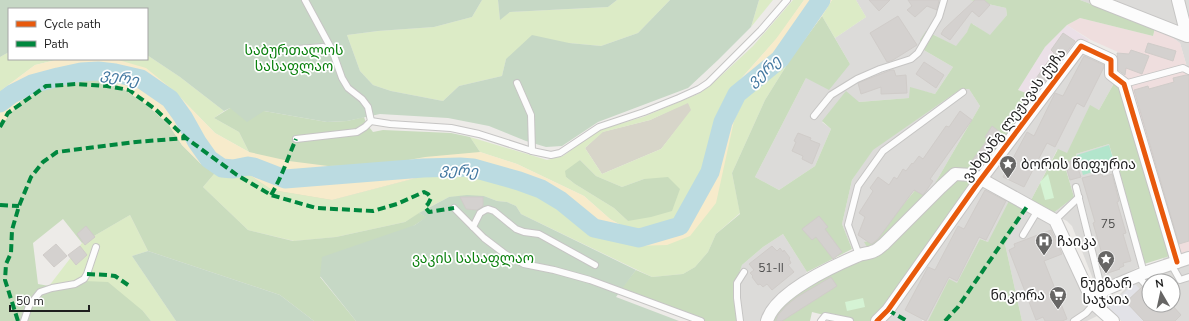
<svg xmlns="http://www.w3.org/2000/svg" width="1189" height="321" font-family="'Nunito Sans','Noto Sans Georgian',sans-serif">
<rect width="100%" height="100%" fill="#edebe8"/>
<!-- residential -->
<g fill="#dcdbd9" fill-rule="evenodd">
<polygon points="856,0 970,0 1006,8 1007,15 990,36 973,24 956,47 927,31 922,49 953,67 935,94 910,88 910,98 858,102 822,122 831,129 815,166 779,190 755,177 806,78 850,64 835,38 866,17"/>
<polygon points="1080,0 1189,0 1189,74 1180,43 1165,32"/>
<polygon points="1090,45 1115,56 1117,78 1099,110 1090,106 1067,154 1057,150 1030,202 986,178"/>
<polygon points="961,89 969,89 980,106 934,185 926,193 917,188 874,240 865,242 867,247 852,249 842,224 852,180 872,150"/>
<polygon points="1109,144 1144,264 1097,289 1072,226 1067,221 1052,214 1074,197 1064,163 1077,158 1076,154"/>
<polygon points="982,182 1054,221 1097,316 1087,321 1022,321 1005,244 1025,208 988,242 980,239 957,284 949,280 928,321 922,320 922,321 882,321"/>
<polygon points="783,234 807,272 767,309 763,321 743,321 738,306 734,285 742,265 763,247"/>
<path d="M1189,251V321H1122L1107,306L1135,280L1166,267L1163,258ZM1149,281H1173V305H1149Z"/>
</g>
<!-- commercial -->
<polygon fill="#efdede" points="1080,18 1153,36 1155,28 1165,32 1180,43 1189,74 1189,251 1177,255 1123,74 1120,53 1091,40 1067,25"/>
<!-- industrial -->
<polygon fill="#ebe0e7" points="1067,25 1089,40 1042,99 1018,90 1045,47"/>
<!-- construction -->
<polygon fill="#d7d5c9" points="688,102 692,110 661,149 602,174 585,148 602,132 650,120"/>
<!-- grass -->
<g fill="#dcebc6" fill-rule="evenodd">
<polygon points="482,0 498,0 500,19 510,12 608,7 617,0 670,0 638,33 601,46 569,43 506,59 502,76 459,86 443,101 391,91 373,85 360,71 347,35 378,31 434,27 472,17"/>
<polygon points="759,0 773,0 751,27"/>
<path d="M793,0H804L779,36L737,83L723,105L707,167L691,201L674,222L652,227L628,229L610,219L584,196L517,164L480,152L470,137L547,160L563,156L599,130L643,117L698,94L709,87L753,46ZM688,103L691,110L661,149L602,174L585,148L603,132L650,120ZM580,160L596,176L622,187L644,179L628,221L614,208L575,184L566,177Z"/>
<polygon points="832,0 856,0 866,17 835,38 822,16"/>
<polygon points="9,52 9,59 60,59 35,65 3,89 0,96 0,57"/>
<polygon points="147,55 180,77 224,111 214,118 239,132 249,152 215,133 173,90 113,59 147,59"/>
<polygon points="793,55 765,100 732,173 740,213 716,234 708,252 695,267 683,274 652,277 521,214 516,206 507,202 497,201 484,196 449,197 430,207 405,222 336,237 294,241 248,230 203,187 220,167 242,167 251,176 332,200 420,177 468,173 514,186 558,206 590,232 667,245 734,121 744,99"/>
<polygon points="130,215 148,251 132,256 176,321 151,321 143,311 49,286 82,243"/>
</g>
<!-- forest -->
<g fill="#c9dcbd">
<polygon points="970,0 1080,0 1155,28 1153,36 1080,18 1067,25 1045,47 1018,90 1042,99 981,176 958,171 874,246 867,247 864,242 874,240 917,188 926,193 934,185 980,106 969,89 961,89 873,150 852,180 842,224 852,249 807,272 783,234 763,247 742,265 735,285 738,306 743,321 700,321 620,290 636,270 652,277 683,274 695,267 708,252 716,234 740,214 732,173 765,100 793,55 822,16 850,64 829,90 806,78 755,177 779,190 815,166 831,129 822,121 846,91 859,102 909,98 910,87 935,94 953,67 922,49 920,40 926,31 956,46 967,32 971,23 990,35 1007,15 1006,8"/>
<polygon points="106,77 147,105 169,125 182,145 201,164 220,167 203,187 248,230 293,241 336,237 405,222 419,213 427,217 415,225 320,277 356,321 314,321 280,295 148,251 130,215 82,243 63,219 33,243 38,284 49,286 84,281 108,282 143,311 151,321 0,321 0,127 20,101 66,79"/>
<polygon points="1117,78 1173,255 1144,264 1109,144 1076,154 1077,158 1064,163 1074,197 1052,214 1030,202 1058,149 1067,153 1090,105 1099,110"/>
<polygon points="230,108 264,111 327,122 347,121 364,117 366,123 373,132 383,130 451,133 470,137 480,152 444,175 420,177 332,200 272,190 251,176 249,152 239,132 214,118"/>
<polygon points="580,160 596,176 622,187 644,179 668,177 680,189 672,211 651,217 628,221 614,208 575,184 566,177 565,171"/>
<polygon points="956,177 978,181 878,321 848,321 812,312 810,321 773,321 779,308 814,281 859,257"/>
<polygon points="1010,199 1026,208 1005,244 1022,321 928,321 949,279 957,283 980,239 988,242"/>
</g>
<!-- sand -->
<polygon fill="#f7ebcb" points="804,0 832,0 822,16 793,55 744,99 734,121 716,203 690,236 667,245 635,246 590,232 558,206 514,186 468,173 420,177 332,200 272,190 251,176 242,167 220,167 201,164 182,145 169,125 147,105 106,77 66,79 20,101 0,127 0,96 3,89 35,65 60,59 115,59 146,68 173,90 215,133 249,152 289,161 328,166 381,165 425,157 480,152 517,164 584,196 610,219 628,229 652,227 674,222 691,201 707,167 723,105 727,95 776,39"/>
<!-- cemetery -->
<g fill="#c6d8c5">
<polygon points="0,0 482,0 472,17 434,27 378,31 347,35 360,71 373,85 391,91 443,101 459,86 502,76 506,59 532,35 569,43 601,46 638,33 670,0 759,0 751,27 718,60 688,88 598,122 562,146 546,147 526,141 489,126 448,118 380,114 347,121 327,122 264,111 247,122 230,108 224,111 180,77 147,55 147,9 9,9 9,52 0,57"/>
<polygon points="498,0 617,0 608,7 510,12 500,20"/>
<polygon points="467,195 484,196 497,201 507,202 516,206 521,214 636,270 616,297 679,321 356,321 320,276 322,257 415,225 426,217 419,213 449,197"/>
<polygon points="148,251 280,295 314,321 176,321 132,256"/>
</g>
<!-- park -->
<g fill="#d5f3d4">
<polygon points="1048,174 1054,198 1045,200 1040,182"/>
<polygon points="863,298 865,307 847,311 845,302"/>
</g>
<!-- pitch -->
<polygon fill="#b2e5cc" points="1109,145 1115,165 1083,175 1077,155"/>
<!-- plaza -->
<polygon fill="#e2e2e7" points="1134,283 1140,289 1126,302 1144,321 1122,321 1107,306 1113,300 1115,302"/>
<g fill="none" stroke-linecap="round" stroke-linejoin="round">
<!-- river -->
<polyline stroke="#bbdbe1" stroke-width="19" points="0,103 12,94 32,84 58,77 81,72 98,71 115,73 141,79 170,99 183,117 197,142 209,159 222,168 233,169 248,166 254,167 285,179 423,168 460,167 473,168 519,181 541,189 561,201 594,228 639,238 680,226 710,172 723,122 737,94 780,59 821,0"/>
</g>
<!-- building -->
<g fill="#d4d1cf" stroke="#d0ccc9">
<polygon points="869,0 890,0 879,11"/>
<polygon points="908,0 939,0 937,10 927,6 915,17 907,10 912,6"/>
<polygon points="975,0 984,0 990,5 979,17 972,11 950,40 941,34 944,29"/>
<polygon points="898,16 917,45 893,60 887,62 870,33"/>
<polygon points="1063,33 1075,41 1039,89 1032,84 1054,53 1051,50"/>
<polygon points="1148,43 1176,51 1173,61 1145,52"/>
<polygon points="1131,50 1149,56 1142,74 1126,68 1125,75 1118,70 1118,60 1117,53 1129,54"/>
<polygon points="1084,56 1104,65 1104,67 1084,107 1077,103 1055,147 1047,143 1024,187 1003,177 1027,132 1034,136 1055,93 1063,96"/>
<polygon points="924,62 944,75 936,88 916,74"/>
<polygon points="891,70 894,70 896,76 906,75 907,93 881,94 881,87 861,94 858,83"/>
<polygon points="1186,75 1189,75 1189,241 1179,244 1134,90 1148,86 1149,89 1174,82 1173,78"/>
<polygon points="960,111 972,120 930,179 933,181 926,191 923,195 914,190 878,239 873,243 871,244 858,235 865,217 859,213 873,191 870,188 878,177 889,185 894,177 897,179 903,169 906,171 912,163 913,164 919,156 923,159 946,126 949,127"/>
<polygon points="992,126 1000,132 997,136 999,137 990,150 991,151 984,161 983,160 978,167 971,162 988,139 985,137"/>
<polygon points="798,133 811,138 810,140 820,144 812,164 802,159 803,156 792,151 796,142 794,141"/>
<polygon points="1075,160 1081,177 1070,180 1065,163"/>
<polygon points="1098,174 1098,175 1102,174 1103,177 1112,174 1119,201 1117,202 1126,233 1123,234 1131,261 1123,263 1124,266 1119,268 1120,269 1105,274 1099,255 1102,254 1093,223 1095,222 1082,178"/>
<polygon points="985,190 1006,201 986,240 979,237 957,281 949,277 926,321 905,310 928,267 935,270 958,226 964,229"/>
<polygon points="460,197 483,197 483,206 477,210 466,209"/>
<polygon points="819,216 828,227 825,229 842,252 833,259 816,237 812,240 802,229"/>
<polygon points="86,226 95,237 85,245 77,234"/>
<polygon points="1051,230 1062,254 1044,261 1067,319 1062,321 1045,321 1043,317 1036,320 1009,250 1015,247 1014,244"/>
<polygon points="56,244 67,256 54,267 43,255"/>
<polygon points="80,246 87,255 76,265 68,255"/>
<polygon points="772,246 777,251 780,248 783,252 784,250 790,258 789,259 791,263 788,265 794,272 772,290 767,284 763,287 760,284 758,285 752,277 753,276 750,273 754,270 749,264"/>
<polygon points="831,277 837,286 782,321 776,321 778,315 786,306 797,297"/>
<polygon points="1149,286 1149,305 1172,305 1181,315 1175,321 1144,321 1126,302 1142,287 1146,288"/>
</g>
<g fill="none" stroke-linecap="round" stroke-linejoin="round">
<defs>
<g id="lane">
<polyline points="272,51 323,47 332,50"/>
<polyline points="517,83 531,115 532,151"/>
<polyline points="1124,84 1183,68 1189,71"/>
<polyline points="814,116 831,95 857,79 880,69 911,59 918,53 939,17 944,0"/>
<polyline points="371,121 390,124 451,128 479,134 532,151 551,155 560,153 599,127 644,112 679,98 699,89 708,83 761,30 787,0"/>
<polyline points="296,139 357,132 365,127 371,121 368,107 362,99 348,88 342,78 332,50 305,0"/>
<polyline points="1116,172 1144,273"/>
<polyline points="1076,187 1100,283 1104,290"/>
<polyline points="454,208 484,238 505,254 524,264 554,270 590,280 701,321"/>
<polyline points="1055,220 1079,197"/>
<polyline points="473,227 480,213 485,210 488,209 494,211 516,229 524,232 539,234 595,265"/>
<polyline points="1023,235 1038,210"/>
<polyline points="859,255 848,225 858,186 883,151 963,92"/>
<polyline points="1171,264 1180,280 1189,277"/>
<polyline points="1137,275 1145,284"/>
<polyline points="24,321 29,306 40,292 52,288 75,284 84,279 87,274 96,247"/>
<polyline points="740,321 737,298 737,283 744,272"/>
<polyline points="821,321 825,316 850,321"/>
<polyline points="1074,321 1086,313 1094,304"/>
</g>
<g id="street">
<polyline points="1096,0 1187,36 1178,0"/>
<polyline points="1094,304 1104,290 1144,273 1189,258"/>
<path d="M767,321C775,293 831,267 857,256C862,253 869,254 874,251C878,250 881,246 884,244L941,187L955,174L972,175L981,179L1055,220L1094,304L1113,321"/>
<polyline points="877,321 888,310 975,187 1081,46 1111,60 1111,74 1124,84 1177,262"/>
</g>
</defs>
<!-- lane casing -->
<use href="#lane" stroke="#c6c5c4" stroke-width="8"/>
<!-- street casing -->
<use href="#street" stroke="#c6c5c4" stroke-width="14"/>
<!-- lane -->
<use href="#lane" stroke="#fcfcfc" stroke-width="6"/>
<!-- street -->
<use href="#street" stroke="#fcfcfc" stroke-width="12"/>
<!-- quiet -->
<g stroke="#00873e" stroke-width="4" stroke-dasharray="8 4" stroke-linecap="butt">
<polyline points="0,127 8,113 46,86 77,84 107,86 129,90 155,109 186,138"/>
<path d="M271,195C282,177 288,157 296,139"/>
<polyline points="0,205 19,206"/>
<polyline points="87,274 108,275 115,276 131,287"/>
<polyline points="888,310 907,321"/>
<polyline points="18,321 5,280 6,264 11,253 12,230 19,206 31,177 43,162 57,152 136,142 186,138 237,175 271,195 316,208 373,211 397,204 424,192 428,194 431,198 428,204 425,207 429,212 454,208"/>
<polyline points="945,321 958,307 1028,205"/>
</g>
<defs>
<polyline id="cycleway" points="877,321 888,310 975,187 1081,46 1111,60 1111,74 1124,84 1177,262"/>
</defs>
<!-- cycleway casing -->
<use href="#cycleway" stroke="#fff" stroke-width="8"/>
<!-- cycleway -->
<use href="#cycleway" stroke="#e8590c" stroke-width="5"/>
</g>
<!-- icons -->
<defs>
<symbol id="sight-pin" viewBox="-11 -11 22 30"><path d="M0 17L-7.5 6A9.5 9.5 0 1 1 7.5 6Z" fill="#676665" stroke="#fff"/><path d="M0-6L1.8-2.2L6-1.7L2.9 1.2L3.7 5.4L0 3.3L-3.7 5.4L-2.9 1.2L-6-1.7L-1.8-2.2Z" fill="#fff"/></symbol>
<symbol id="hospital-pin" viewBox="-11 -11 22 30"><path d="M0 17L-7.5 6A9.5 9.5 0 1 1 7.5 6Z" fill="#676665" stroke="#fff"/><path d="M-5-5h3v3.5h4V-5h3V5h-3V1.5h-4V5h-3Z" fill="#fff"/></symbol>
<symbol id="supermarket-pin" viewBox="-11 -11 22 30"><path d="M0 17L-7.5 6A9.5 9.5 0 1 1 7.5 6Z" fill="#676665" stroke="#fff"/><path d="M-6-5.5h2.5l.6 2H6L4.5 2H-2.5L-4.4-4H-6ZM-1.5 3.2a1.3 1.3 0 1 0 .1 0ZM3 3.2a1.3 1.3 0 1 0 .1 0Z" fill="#fff"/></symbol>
</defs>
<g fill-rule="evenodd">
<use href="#sight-pin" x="998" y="154" width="20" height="27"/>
<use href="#hospital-pin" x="1034" y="231" width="20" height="27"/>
<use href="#sight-pin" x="1096" y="249" width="20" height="27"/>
<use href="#supermarket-pin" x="1048" y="285" width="20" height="27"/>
</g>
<g text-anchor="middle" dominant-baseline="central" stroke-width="3.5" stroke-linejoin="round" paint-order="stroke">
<!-- number labels -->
<g font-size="12" fill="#4c4c4b">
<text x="1108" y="224">75</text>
<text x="771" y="268">51-II</text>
</g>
<!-- park labels -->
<g font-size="14" fill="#0a800d" stroke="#fff">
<text x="294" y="50">საბურთალოს<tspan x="294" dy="16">სასაფლაო</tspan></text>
<text x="473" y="258">ვაკის სასაფლაო</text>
</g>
<!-- street labels -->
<g font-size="14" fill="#1f1f1f" stroke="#fff">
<text transform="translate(1014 115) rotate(-53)">ვახტანგ ლეჟავას ქუჩა</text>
</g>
<!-- poi labels -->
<g font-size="14" fill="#1f1f1f" stroke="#fff" text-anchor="start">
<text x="1021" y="164">ბორის წიფურია</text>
<text x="1057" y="241">ჩაიკა</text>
<text x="1106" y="283" text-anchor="middle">ნუგზარ<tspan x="1106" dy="16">საჯაია</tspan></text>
<text x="1045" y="295" text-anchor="end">ნიკორა</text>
</g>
<!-- water labels -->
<g font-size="15" font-style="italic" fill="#4378a0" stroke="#fff">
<text transform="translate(764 71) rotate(-41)">ვერე</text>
<text transform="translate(120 77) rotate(11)">ვერე</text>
<text transform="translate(459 170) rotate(4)">ვერე</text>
</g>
</g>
<!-- legend -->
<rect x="8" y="8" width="140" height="52" fill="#ffffff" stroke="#a5a5a5"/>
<rect x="16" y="21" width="20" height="6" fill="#e8590c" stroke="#a5a5a5"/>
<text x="44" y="28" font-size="12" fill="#1f1f1f">Cycle path</text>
<rect x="16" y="41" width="20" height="6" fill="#00873e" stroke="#a5a5a5"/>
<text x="44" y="48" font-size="12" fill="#1f1f1f">Path</text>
<!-- north arrow -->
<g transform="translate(1161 293) rotate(351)"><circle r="19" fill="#ffffff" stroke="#a5a5a5"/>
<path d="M0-3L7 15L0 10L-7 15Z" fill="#676665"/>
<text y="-6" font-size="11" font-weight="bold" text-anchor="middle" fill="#1f1f1f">N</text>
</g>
<!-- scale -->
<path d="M10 305v6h79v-6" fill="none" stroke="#1f1f1f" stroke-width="2"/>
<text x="16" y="305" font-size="12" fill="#1f1f1f" stroke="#ffffff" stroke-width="3" paint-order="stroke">50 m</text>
</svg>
